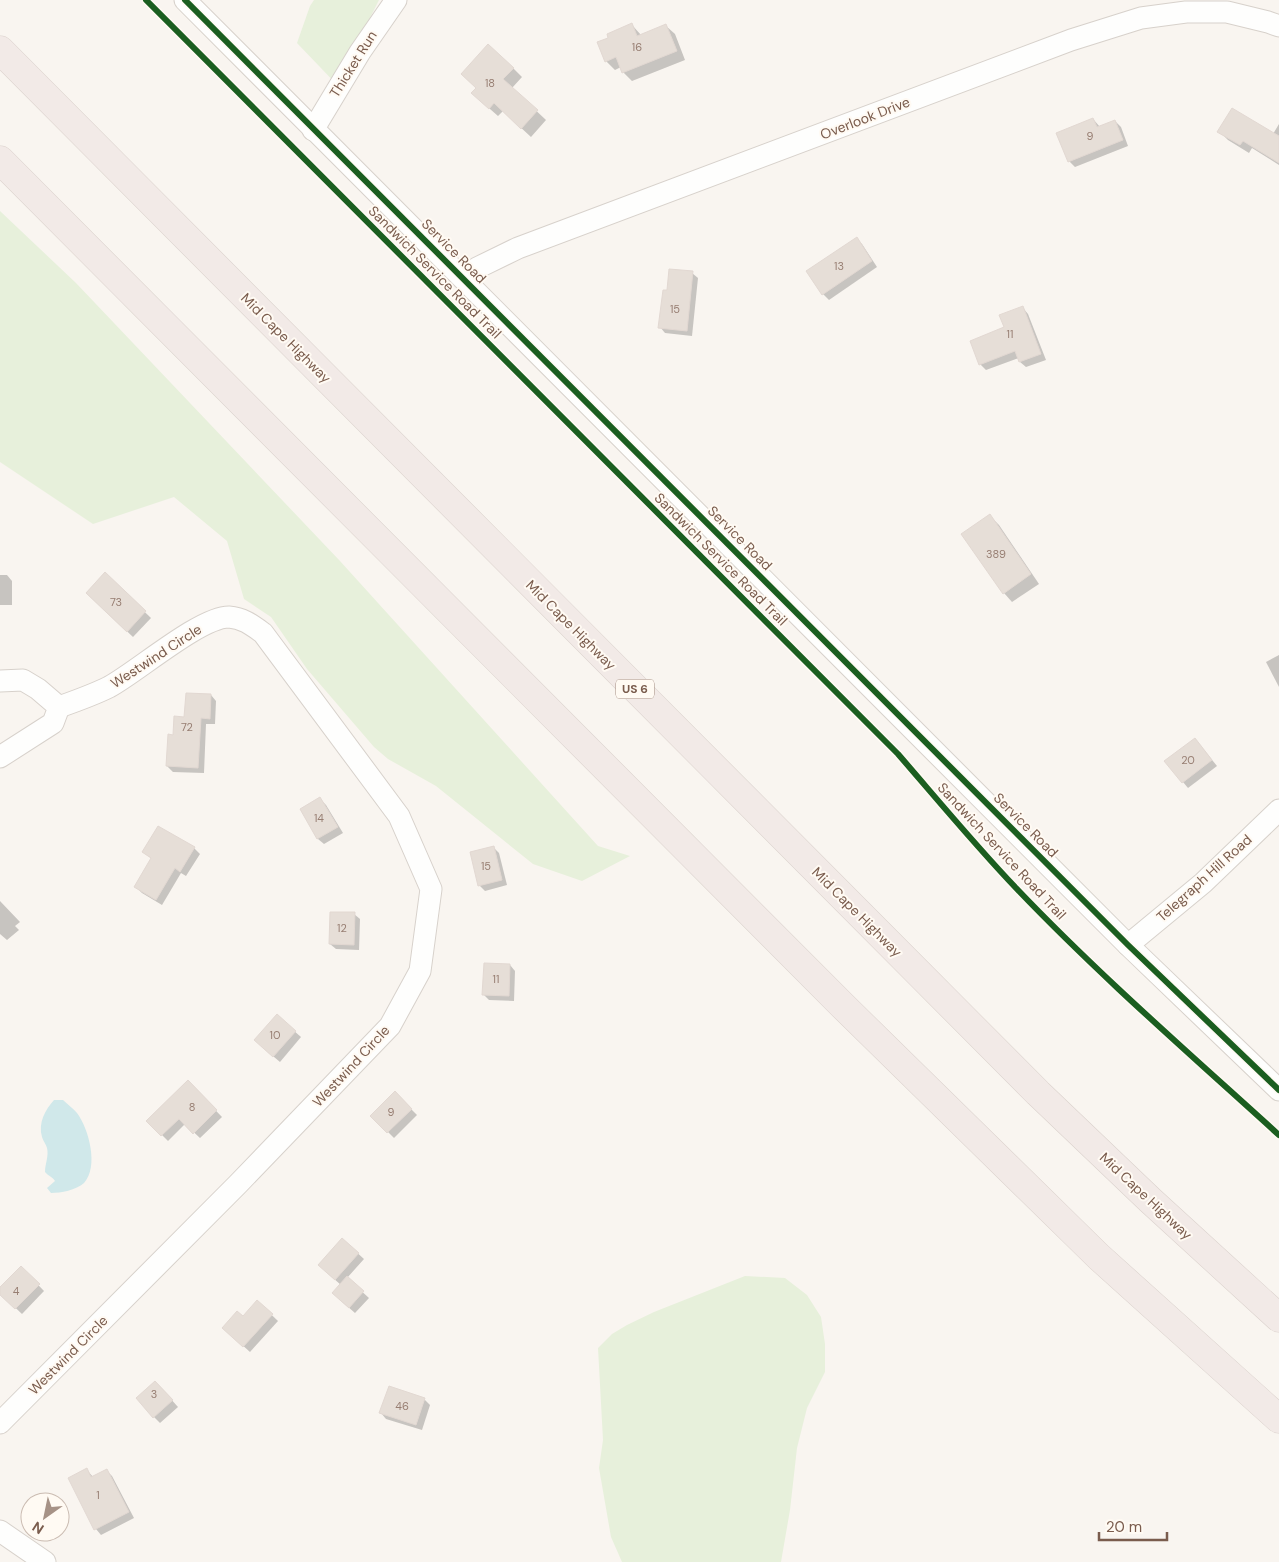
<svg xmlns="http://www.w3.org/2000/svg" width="1279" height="1562" font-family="'DM Sans',sans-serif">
<rect width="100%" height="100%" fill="#f9f5f0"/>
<!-- green -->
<g fill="#e7f0db">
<polygon points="314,0 379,0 362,34 343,91 297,43 310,6"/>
<polygon points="0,211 76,283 340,561 598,846 630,856 582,881 533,864 436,786 388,759 374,747 307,669 271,617 244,599 227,541 174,497 93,524 0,462"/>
<polygon points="745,1276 785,1278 807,1295 821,1317 825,1344 825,1372 807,1408 797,1448 790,1510 781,1562 622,1562 611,1537 599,1468 603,1440 598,1348 612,1334 627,1325 654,1312"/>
</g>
<!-- water -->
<path fill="#d0e8ea" d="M54,1100H63C67,1104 73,1108 77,1113C89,1129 99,1167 84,1183C76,1190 61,1193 51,1193L47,1188L55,1181C53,1177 48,1176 45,1172C45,1164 49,1156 47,1148C46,1144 43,1141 42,1137C38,1123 45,1110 54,1100Z"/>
<!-- shadow -->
<g fill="#0003">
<polygon points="632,25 641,35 666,26 675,34 685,60 632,81 623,72 621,67 615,70 606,61 610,39"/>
<polygon points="513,68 522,77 512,88 546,120 531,137 503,111 498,116 482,102 477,88"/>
<polygon points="1093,119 1100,127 1115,121 1121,127 1128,146 1075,167 1069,161"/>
<polygon points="1279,124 1279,165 1252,148 1249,153 1228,140 1219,131 1273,134"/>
<polygon points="856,239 862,244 877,267 829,300 823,294"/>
<polygon points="692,273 698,278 692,336 665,333 660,327 668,292"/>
<polygon points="1023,308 1028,314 1046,360 1026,367 1020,362 1019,358 986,370 980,364 1006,328"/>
<polygon points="990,516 999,525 1039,584 1012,602 1004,593"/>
<polygon points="105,574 151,618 133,637 93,599"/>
<polygon points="0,575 7,575 12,581 12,605 0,605"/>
<polygon points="1279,655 1279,687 1266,662"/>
<polygon points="211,695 216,701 215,724 206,724 204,773 173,772 167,766 174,736 185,718"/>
<polygon points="1195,739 1217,766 1188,788 1183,782"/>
<polygon points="320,799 326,805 343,833 324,844 318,839 302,810"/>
<polygon points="194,848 200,854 186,876 181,873 162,905 142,893 136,887 152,859 144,852"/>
<polygon points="494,848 499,853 507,885 485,891 479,885"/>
<polygon points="0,901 20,922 15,926 19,930 7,940 0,934"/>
<polygon points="354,914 360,919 359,950 336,949 330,944"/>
<polygon points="510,965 515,971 514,1001 489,1000 483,994"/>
<polygon points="277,1016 301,1037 280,1062 261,1046"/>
<polygon points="188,1082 222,1117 200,1138 185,1124 168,1141 148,1121"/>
<polygon points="395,1093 417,1115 394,1138 372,1116"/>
<polygon points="342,1239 364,1259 347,1278 369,1298 355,1313 339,1299 341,1285 325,1271"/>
<polygon points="21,1267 44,1291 22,1314 0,1293 0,1289"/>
<polygon points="257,1301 278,1321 250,1352 229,1333"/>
<polygon points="161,1388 178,1407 160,1423 154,1417"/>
<polygon points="424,1399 430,1405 422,1430 386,1419 381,1413"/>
<polygon points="87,1470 93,1477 106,1470 112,1476 134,1518 101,1535 96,1529"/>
</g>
<!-- building -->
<g fill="#e6ded7" stroke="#e2d8d2">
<polygon points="632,23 637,36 666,24 677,51 622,73 616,57 605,62 597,42 608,38 607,34"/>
<polygon points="488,44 514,68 503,79 538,110 521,129 494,103 489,109 471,93 476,88 461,74"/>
<polygon points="1232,108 1279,136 1279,163 1243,141 1240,145 1217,132"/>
<polygon points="1093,118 1097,127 1115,120 1123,140 1068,162 1056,133"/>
<polygon points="857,237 872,261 822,295 806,271"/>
<polygon points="669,269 693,271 687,331 658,328 663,290 667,290"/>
<polygon points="1023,306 1041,354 1019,362 1015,351 979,365 970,341 1004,327 999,315"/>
<polygon points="990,514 1031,574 1003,594 961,534"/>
<polygon points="105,572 146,611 127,632 86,593"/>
<polygon points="186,693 211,694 210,719 201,718 198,768 166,766 168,734 173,735 174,716 184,717"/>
<polygon points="1195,738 1212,760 1182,783 1164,761"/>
<polygon points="320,797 338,827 317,839 300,809"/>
<polygon points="158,826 195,847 180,872 175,868 156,900 134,887 151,858 142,852"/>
<polygon points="494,846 502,880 478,886 470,852"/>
<polygon points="330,912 355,912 354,945 329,944"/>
<polygon points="484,963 510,964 509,996 482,995"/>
<polygon points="277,1014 296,1031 273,1057 254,1040"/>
<polygon points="188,1080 217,1110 193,1134 179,1119 161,1136 146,1121"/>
<polygon points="395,1091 412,1109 387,1133 370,1116"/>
<polygon points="342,1238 359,1253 335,1280 318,1265"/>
<polygon points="21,1266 40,1284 15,1309 0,1295 0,1287"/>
<polygon points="347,1276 364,1291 349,1308 332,1293"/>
<polygon points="257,1300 273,1314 243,1347 222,1328 237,1311 243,1316"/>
<polygon points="155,1381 173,1400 153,1418 136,1398"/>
<polygon points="389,1386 425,1398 416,1425 379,1413"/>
<polygon points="87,1468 91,1477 107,1469 129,1512 94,1530 68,1478"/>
</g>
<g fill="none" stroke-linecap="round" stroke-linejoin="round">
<defs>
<g id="minor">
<polyline points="185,0 1128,945 1279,1090"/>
<polyline points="313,130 360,52 396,0"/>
<polyline points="463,278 477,268 518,248 1071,40 1141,18 1186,12 1227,12 1268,22 1279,26"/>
<polyline points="0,681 23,680 38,689 59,707 53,723 0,757"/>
<polyline points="1128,945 1203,883 1279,810"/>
<path d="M0,1423L238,1184L390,1026L420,971L431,889L399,816L263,633C252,625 243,618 229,617C200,617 137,672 109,687C93,695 76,701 59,707"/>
<polyline points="0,1531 45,1562"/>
</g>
<g id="highway">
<polyline points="0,50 1038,1093 1150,1200 1279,1318"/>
<polyline points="0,160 843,1006 1099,1257 1279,1419"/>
</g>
</defs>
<!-- minor casing -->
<use href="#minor" stroke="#d7d1cb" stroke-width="23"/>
<!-- highway casing -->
<use href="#highway" stroke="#dad1cc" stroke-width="29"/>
<!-- minor -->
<use href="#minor" stroke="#fefefd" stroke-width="21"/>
<!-- highway -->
<use href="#highway" stroke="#f2eae7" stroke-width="28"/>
<defs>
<g id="cycleway">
<path d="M146,0L898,754C937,799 975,845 1016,888C1099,975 1190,1054 1279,1135"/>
<polyline points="185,0 1128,945 1279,1090"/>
</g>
</defs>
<!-- cycleway casing -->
<use href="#cycleway" stroke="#fffaf3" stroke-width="9"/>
<!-- cycleway -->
<use href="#cycleway" stroke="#1b5e20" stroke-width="6"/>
</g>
<g text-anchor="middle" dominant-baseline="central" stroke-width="4" stroke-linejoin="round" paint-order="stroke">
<!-- number labels -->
<g font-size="11" fill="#977e72">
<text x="637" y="47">16</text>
<text x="490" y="83">18</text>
<text x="1090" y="136">9</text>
<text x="839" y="266">13</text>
<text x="675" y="309">15</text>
<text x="1010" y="334">11</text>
<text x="996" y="554">389</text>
<text x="116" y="602">73</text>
<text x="187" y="727">72</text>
<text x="1188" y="760">20</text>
<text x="319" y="818">14</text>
<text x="486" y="866">15</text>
<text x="342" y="928">12</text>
<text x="496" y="979">11</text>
<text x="275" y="1035">10</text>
<text x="192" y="1107">8</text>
<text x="391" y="1112">9</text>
<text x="16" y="1291">4</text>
<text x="154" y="1394">3</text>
<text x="402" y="1406">46</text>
<text x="98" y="1495">1</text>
</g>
<!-- shield labels -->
<rect fill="#fffaf3" stroke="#a28b7f" stroke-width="1" x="616" y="679.5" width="38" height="19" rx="4"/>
<g font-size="12" font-weight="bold" fill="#7a5c4d">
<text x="635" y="689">US 6</text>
</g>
<!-- street labels -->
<g font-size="14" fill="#7a5c4d" stroke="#fffaf3">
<text transform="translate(353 64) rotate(-58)">Thicket Run</text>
<text transform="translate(865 118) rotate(-21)">Overlook Drive</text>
<text transform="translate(454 251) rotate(45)">Service Road</text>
<text transform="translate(435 272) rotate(45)">Sandwich Service Road Trail</text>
<text transform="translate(286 338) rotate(45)">Mid Cape Highway</text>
<text transform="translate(740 538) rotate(45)">Service Road</text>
<text transform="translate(721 559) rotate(45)">Sandwich Service Road Trail</text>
<text transform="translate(571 625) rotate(45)">Mid Cape Highway</text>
<text transform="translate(156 656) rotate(-33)">Westwind Circle</text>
<text transform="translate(1026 825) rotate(45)">Service Road</text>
<text transform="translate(1002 851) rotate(47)">Sandwich Service Road Trail</text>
<text transform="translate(1204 878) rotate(-42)">Telegraph Hill Road</text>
<text transform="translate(857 912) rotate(45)">Mid Cape Highway</text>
<text transform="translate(351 1066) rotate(-47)">Westwind Circle</text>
<text transform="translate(1146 1196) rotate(43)">Mid Cape Highway</text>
<text transform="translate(68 1355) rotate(-45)">Westwind Circle</text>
</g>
</g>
<!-- north arrow -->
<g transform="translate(45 1517) rotate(213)"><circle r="24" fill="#fffaf3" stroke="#cabbb1"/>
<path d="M0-4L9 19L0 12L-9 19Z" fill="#a69286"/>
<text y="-8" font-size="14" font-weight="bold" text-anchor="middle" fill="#7a5c4d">N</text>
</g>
<!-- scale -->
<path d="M1099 1532v8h68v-8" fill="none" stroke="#7a5c4d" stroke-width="2.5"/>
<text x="1106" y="1532" font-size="15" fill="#7a5c4d" stroke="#fffaf3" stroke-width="4" paint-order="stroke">20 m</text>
</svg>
